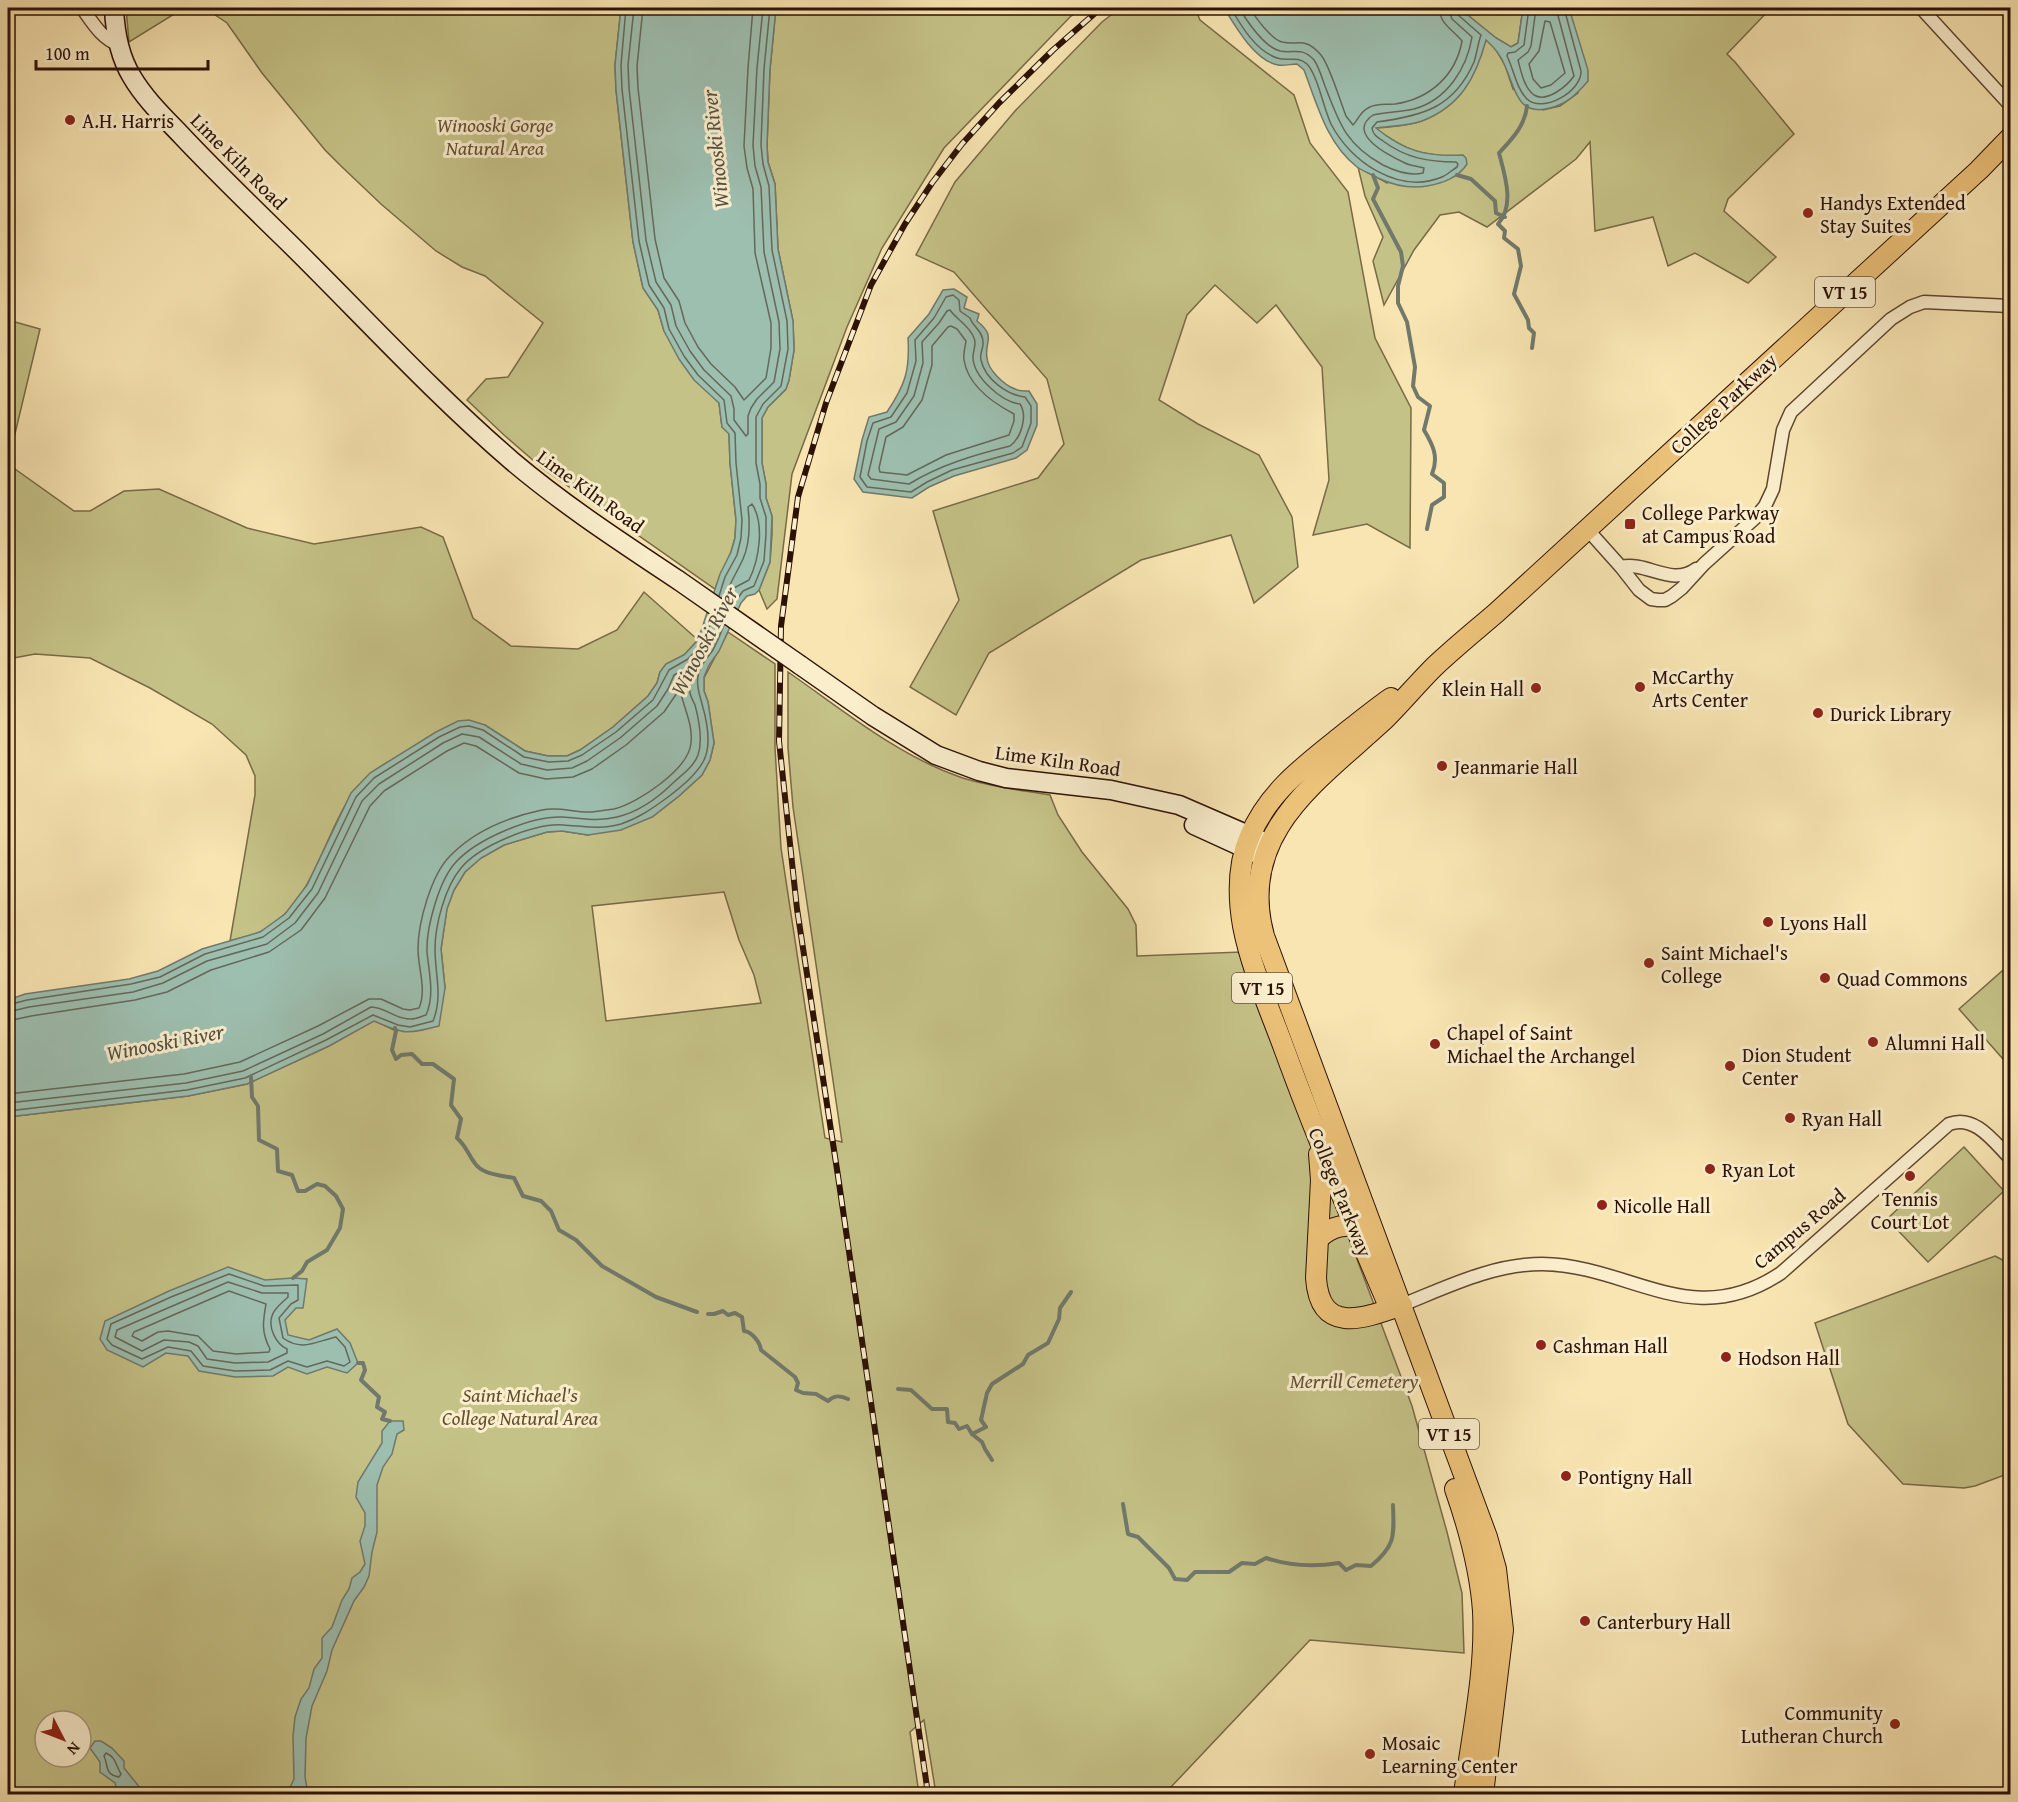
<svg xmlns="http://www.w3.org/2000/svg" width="2018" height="1802" font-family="'Gentium Book Plus',serif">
<rect width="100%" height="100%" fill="#f8e5b2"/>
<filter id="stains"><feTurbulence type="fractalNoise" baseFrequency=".00333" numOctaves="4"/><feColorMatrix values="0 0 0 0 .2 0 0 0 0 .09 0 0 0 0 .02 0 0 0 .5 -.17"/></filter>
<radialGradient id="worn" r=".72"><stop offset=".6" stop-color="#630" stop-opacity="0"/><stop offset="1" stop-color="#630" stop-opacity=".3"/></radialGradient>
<!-- green -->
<g fill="#c5c287" stroke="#786a46" stroke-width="1.5" fill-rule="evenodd">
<polygon points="126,8 184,8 129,42"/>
<polygon points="205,8 621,8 615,65 616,90 633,242 643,288 658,310 664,331 719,403 722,427 729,433 730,463 736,520 735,538 731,552 715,589 542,468 504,435 467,400 486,379 508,377 543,323 485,276 462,267 436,251 381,204 341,166 325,150 262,73 227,23"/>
<polygon points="776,8 1083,8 1070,17 944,148 882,248 847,327 792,474 777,599 767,609 759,590 770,562 772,534 772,516 766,498 766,484 762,463 762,418 768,407 786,389 789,380 794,350 793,321 778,249 775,184 768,162 767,145 770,69"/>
<polygon points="1120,8 1195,8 1200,20 1294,95 1310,143 1348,192 1375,338 1411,408 1410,548 1367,524 1313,535 1329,480 1322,367 1276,305 1257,323 1215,285 1187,315 1159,400 1198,424 1259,455 1292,517 1298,567 1254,603 1231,535 1141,560 989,653 956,715 910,687 959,600 933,511 1038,478 1064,444 1047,379 954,272 916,255 955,182 1015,111 1102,22"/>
<polygon points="1459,8 1523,8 1518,43 1511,47 1496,38"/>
<path d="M1569,8H1771L1727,54L1735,62L1794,134L1728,199L1724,211L1776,257L1748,283L1695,253L1668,266L1653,217L1595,231L1590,142L1576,159L1487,227L1459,212L1440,215L1414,250L1384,305L1373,261L1383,237L1365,196L1358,167L1387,183L1463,156C1423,157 1407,151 1375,128C1390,127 1407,126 1421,121C1457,108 1478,74 1485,39L1495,48L1505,65L1513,89L1543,110L1560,106L1578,93Z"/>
<polygon points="8,320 40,329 8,463"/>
<path d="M8,464L74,511H90L124,491L159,489L247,528L314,544L421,527L443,537L473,618L511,646L578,649L617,630L644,592L698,640L684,655L666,664L660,672L657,683L648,696L613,727L580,750L567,756H548L525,751L485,725C453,736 392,753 368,776C322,819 322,901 260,932C251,936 239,938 230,941L255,795V776L246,755L212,724L150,688L90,658L35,654L8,659Z"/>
<path d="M728,632L775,664V748L781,848L825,1138L842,1142L793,807L788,748V672C843,710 897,755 960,777C989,787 1021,790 1050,795L1058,815L1082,852L1128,909L1136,925L1137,956L1242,952L1412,1406L1447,1532L1462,1593L1464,1653L1310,1640L1171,1787L1158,1794H936L924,1720L910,1732L919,1794H8V1117L188,1096L247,1084L329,1046L374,1020L396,1031L445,988L441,949L447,908L454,890L465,872L481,858L504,845L547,832L562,831L588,835L652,817L679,796L702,775L710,760L714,743L708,702L704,691V678ZM724,892L739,940L754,975L761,1003L606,1021L592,906ZM45,1721H81V1757H45Z"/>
<polygon points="2010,964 2010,1067 1959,1009"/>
<polygon points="1964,1147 2004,1191 1928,1262 1887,1219"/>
<polygon points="1995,1256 2010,1264 2010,1473 1975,1486 1964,1488 1903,1484 1848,1424 1815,1323"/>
</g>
<!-- water -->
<g fill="#9dbfb0" stroke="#70796c" stroke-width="1.5">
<path d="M621,8H776L770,69L767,145L768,162L775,184L778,249L793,321L794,350L789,380L786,389L768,407L762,418V463L766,484V498L772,516L770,562L759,590L755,594L747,596L741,603L719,651L709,665L704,677V691L708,702L714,743L710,760L702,775L679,796L652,817L621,830L588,835L562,831L547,832L504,845L481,858L465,872L454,890L447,909L441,949L445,988L439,1026C407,1034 405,1035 374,1021L329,1046L247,1084L188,1096L8,1117V1000L25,994L129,979L158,971L202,949L260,932L285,914L307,885L351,793L370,773L436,732L458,721L469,720L485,725L525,751L548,756H567L580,750L613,727L648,696L657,683L660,672L666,664L684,655L698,640L720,574L731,552L735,538L736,520L730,463L729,434L722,427L719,403L694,380L679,359L664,331L658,310L643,288L633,242L616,90L615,65Z"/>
<path d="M1224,8H1459L1496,38L1511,47L1518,43L1523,8H1569L1588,70V81C1577,94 1567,104 1550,108C1517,117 1515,88 1505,66C1501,56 1494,47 1486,40C1476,77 1461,106 1422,121C1407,126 1391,126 1376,128C1404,151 1426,157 1463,155L1466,158L1467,164C1458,178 1443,183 1427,186C1411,189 1393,185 1378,178C1371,174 1363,171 1357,167C1327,144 1317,104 1304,70L1297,64C1291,64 1284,66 1278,65C1255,61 1235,26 1224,8Z"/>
<path d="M954,289L967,297L964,308L979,314L977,321C997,337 984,341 987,358C988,370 1004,385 1015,389C1019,391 1024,391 1029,391L1037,404V425L1027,450L1016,458L954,476L929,487L912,498L863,492L854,479L862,440L869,417L887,412C905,385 910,371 908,338L929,314L943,290Z"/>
<polygon points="228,1267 265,1280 293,1278 307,1279 303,1308 296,1308 285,1320 288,1335 309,1340 337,1329 350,1343 358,1363 347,1373 327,1367 307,1374 288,1367 273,1376 235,1377 199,1371 188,1356 166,1353 143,1367 107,1350 100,1339 105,1321 169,1291"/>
<polygon points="390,1421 403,1421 404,1430 397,1434 392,1454 383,1467 377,1485 377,1532 372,1552 369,1576 364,1587 354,1601 332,1650 327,1671 312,1706 306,1738 305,1777 308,1794 287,1794 294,1779 293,1736 295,1717 301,1699 309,1688 314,1669 322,1658 322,1638 332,1627 342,1600 349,1589 352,1578 360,1572 365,1564 360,1541 365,1526 365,1513 356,1497 358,1482 382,1443 382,1431"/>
<polygon points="95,1741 101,1741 112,1748 124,1761 124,1768 145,1794 118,1794 115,1783 100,1772 100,1762 90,1748"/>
</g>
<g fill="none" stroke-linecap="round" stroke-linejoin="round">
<!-- shore -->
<g stroke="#64685a" stroke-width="1.5">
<polyline points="626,8 621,65 622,89 639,241 649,285 664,308 669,329 684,356 698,375 724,400 727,423 735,433 736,463 742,520 741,538 737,555 725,577 719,596"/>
<polyline points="634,8 628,65 629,88 646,240 656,282 671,305 676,326 690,351 704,370 731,396 734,409 734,420 746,436 748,434 748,416 751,408 757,399 774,382 780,349 779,322 764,252 761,187 755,166 753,145 757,68 763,8"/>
<polyline points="643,8 637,66 638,88 655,239 664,278 679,301 685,323 698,347 711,364 735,387 744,400 766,378 771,348 771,323 755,253 753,189 747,168 744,146 748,68 753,8"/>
<path d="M1231,8C1241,26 1256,51 1277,58C1288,62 1297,55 1307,64C1317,74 1324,109 1331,124C1350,161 1398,195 1442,177C1447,175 1452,170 1457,167L1458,164L1456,162C1428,162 1406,158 1383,141C1377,137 1373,135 1372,128L1377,122C1422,116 1454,108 1474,62C1477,53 1478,43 1481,35L1457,14L1455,8"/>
<path d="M1239,8C1247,21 1264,47 1280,51C1294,54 1301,46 1314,60C1319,67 1322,78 1325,86C1339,123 1346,145 1383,165C1395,171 1411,176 1423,173L1424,168C1418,166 1411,166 1405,163C1390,156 1345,134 1373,115C1386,112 1400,112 1414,109C1447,100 1467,68 1472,37L1452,19L1448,8"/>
<path d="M1250,8C1255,17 1271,39 1282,42C1299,46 1304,36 1321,55C1330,66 1340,101 1346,116L1353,125C1358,120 1360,112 1368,108C1376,103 1386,105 1395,104C1430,99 1456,75 1462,41C1452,29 1440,24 1439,8"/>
<path d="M1529,8L1524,45L1515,52L1508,53L1507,56C1514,70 1516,88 1527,99C1543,114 1582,91 1581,71L1564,8"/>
<path d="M1536,8L1531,46L1528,52L1518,60C1521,71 1524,88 1534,95C1547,103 1567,86 1574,76L1556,8"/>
<polygon points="1545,21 1550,22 1565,73 1551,85 1541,88 1533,79 1529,64 1539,51"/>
<path d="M953,295L959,300L960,311L970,318C973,327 983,331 983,342C984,348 979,353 981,360C985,379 1007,395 1025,397L1031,406V423L1022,447L1013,453L952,470L927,482L911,492L867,487L860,477L867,441L873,423L891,417L907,393L916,361L915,340L934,318L946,297Z"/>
<path d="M950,310C957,320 970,326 974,338C977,344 973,350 973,357C973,377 1002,402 1020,404C1028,416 1021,438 1010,446C974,455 940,465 909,484L871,479L868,475L879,429L896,422L914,396L923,363L922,342L939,323L947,311Z"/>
<path d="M951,326L957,329L966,341C965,348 963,354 964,360C968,386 993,403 1014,414V421L1009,435L946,455L907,475L880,472L879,468L886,437L903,427L922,400L932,365V346L948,327Z"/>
<path d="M752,504C765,524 759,560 749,580L732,589L730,585C734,576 739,568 743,559C750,543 750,524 748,507Z"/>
<polyline points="733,605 743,591 754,586 764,561 766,534 766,517 760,498 760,484 756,463 756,417 763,404 781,386 788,349 787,321 772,250 769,186 763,164 761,145 764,69 770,8"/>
<polyline points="8,1005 27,1000 131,984 160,977 205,954 263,937 289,918 312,889 356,797 374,778 439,737 460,727 469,726 483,730 524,757 549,762 568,761 582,755 616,732 653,700 669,670 688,659 703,643 713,617"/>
<path d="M8,1012L29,1007L133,992L163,983L207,961L267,944L295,923L318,893L362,801L379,784L443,743L462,734L479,737L521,764L547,770L572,768L587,761L620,738L657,706L668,689L674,675L688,668L691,670C690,677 689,685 690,693C691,697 693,701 695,705C699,720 703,740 698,755C694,766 683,774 674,782C659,797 638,812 617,817C597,822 582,818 562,817C531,816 477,839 456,862C439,880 426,928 427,952C429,973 435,995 426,1015C422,1016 416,1019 411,1019C396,1020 386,1007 371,1007L323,1034L243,1071L186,1083L8,1103"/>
<path d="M8,1021L31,1016L135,1000L167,992L211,970L269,952L301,930L325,898L370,806L384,791L447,751L464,743L476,746L519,773L546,779L573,777L592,769L626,745L664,712L677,693L681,694C685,710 693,726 691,743C689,769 638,803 614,809C607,810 599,811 592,812C575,813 559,806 542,810C509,817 474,831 450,856C431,875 418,923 418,949C418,969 427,989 419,1008L410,1010L403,1009L381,999H369L318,1026L240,1062L184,1074L8,1094"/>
<path d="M8,1111L187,1090L245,1078L326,1040L373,1015L398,1025L410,1027L433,1021C443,997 435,974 435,949C435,925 445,887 461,868C479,846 534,823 563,825C583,826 601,830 621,824C639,818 653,808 668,797C681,787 695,776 703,762C712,746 707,721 702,704C700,695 696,687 698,677C699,667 707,658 713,650C717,642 721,633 724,625"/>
<path d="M229,1274L264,1286L298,1285V1300L291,1304L279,1318L283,1338C302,1352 317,1341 336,1337L345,1347L350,1362L344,1366L327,1361L307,1367L288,1361L270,1370L235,1371L203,1366L191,1351L168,1347L142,1359L112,1345L107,1339L111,1324L171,1297Z"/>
<path d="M228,1282L262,1293H288V1297C283,1302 274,1308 272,1316C268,1328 276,1344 287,1349V1353L268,1362L235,1363L207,1359L198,1346L189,1342L164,1340L142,1351L115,1337L117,1330Z"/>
<path d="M229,1291L266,1304C263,1321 261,1332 270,1349L269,1352L236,1354L213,1351L198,1336L168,1331L158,1332L142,1341L132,1336L134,1332Z"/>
<path d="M106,1753C116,1757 116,1766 121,1774L119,1777C104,1774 109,1767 104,1756Z"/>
</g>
<!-- stream -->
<g stroke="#70796c" stroke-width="4">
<path d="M1527,106C1525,126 1512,139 1499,153C1505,176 1515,205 1498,224L1505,231L1504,238L1518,249L1521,266L1514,294L1528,320L1529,328L1534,333L1532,348"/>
<path d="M1373,175L1378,188L1373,199L1401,252L1403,266L1398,286V303L1407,322L1415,367L1413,386L1418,397L1430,406L1424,430C1433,445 1439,457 1432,474L1444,483V497L1432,505L1427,529"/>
<polyline points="1457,175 1471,179 1495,201 1496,213 1505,217"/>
<path d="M395,1028L396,1031L392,1050L396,1059L401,1055L412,1054L422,1064H433L454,1079L451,1105L461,1119L457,1138C466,1146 467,1152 474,1162C482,1175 500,1175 514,1178L523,1196L541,1201L551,1211L559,1230L576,1240L602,1266L656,1297L697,1312"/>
<polyline points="251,1077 252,1097 258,1106 259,1140 277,1149 278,1171 292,1175 298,1191 305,1191 317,1184 325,1186 336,1196 343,1209 340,1228 327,1250 307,1262 302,1271 293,1278"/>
<path d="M708,1314H714L723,1311L728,1315L735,1313L742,1317L744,1331C752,1332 760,1342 761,1350L795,1377L798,1383L796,1390L803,1393L816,1394L828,1401C834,1395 840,1395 848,1399"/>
<polyline points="358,1363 363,1363 365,1370 361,1380 379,1397 377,1407 385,1412 382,1419 390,1421"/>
<polyline points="898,1389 911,1390 932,1409 947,1409 948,1422 955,1423 959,1429 967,1426 972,1434 982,1442 985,1449 992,1460"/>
<polyline points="972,1434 986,1427 981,1420 987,1393 992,1384 1023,1364 1028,1355 1048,1343 1059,1319 1060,1308 1071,1292"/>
<path d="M1123,1504L1128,1534L1138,1537L1169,1568L1175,1579L1187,1580L1195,1572H1229L1242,1563L1255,1564L1266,1558C1290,1566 1314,1567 1339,1563L1346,1570L1356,1565L1371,1566C1396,1545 1394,1536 1393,1505"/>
</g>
<defs>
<g id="minor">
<path d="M82,8C93,23 101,38 119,45"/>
<polyline points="1921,8 2010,105"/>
<polyline points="1587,529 1621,567 1639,590 1651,599 1658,600 1665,600 1672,596 1682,588 1704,564 1755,518 1765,506 1773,489 1783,430 1791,412 1891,319 1910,307 1924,302 2010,306"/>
<path d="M1621,567C1647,561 1671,587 1696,569"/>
<path d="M1402,1305C1447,1287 1493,1264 1542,1264C1630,1265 1692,1333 1781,1273L1949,1124C1975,1114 1994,1142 2010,1158"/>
</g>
<g id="secondary">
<path d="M114,8C115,32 119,56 132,77C145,99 164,117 182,136C216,172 252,207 288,242C362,315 433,393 512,461C564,505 621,542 678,580"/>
<polyline points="800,665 873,716 936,755 979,771 1006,778 1111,790 1179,805 1269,844"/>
<polyline points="1194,825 1264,857"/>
</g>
<g id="primary">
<path d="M1319,1154L1321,1180L1316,1278C1320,1336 1365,1318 1402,1305"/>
<path d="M1318,1239C1332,1225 1345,1224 1365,1227"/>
<path d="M1388,1304C1352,1220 1316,1136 1285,1051C1270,1010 1251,968 1243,926C1238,897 1238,863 1250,836C1267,795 1300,769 1334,742C1353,727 1371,712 1391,698"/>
<path d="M1455,1489C1469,1529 1480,1569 1483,1611C1486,1672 1472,1734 1464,1794"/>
<path d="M1483,1794L1503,1630L1496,1569L1487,1537L1264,936C1236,833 1318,781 1384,720C1401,703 1417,684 1434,667C1454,648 1475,631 1496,613L1979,170L2010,138"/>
</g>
</defs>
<!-- minor casing -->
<use href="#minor" stroke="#5f4630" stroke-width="15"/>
<!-- secondary casing -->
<use href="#secondary" stroke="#2c1105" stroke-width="21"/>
<!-- primary casing -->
<use href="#primary" stroke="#2c1105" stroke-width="22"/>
<!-- minor -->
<use href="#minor" stroke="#faeecd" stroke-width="12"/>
<!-- secondary -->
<use href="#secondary" stroke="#faeecd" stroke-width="18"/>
<!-- primary -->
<use href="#primary" stroke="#ecc279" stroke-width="20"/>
<defs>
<polyline id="rail" points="928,1794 838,1176 797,909 779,741 781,626 798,497 826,403 871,285 905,224 932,183 962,144 999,103 1053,50 1101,8"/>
</defs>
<!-- rail casing -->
<use href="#rail" stroke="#2c1105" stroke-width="6"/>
<!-- rail -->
<use href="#rail" stroke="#faeecd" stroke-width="4" stroke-dasharray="11" stroke-linecap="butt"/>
<defs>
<polyline id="secondary-bridge" points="678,580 800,665"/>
</defs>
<!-- secondary-bridge casing -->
<use href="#secondary-bridge" stroke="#2c1105" stroke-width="21" stroke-linecap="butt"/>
<!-- secondary-bridge -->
<use href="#secondary-bridge" stroke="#faeecd" stroke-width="18"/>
</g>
<!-- markers -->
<g fill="#8f2418" stroke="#faeecd" stroke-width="2">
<circle cx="70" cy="120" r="6"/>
<circle cx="1808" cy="213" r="6"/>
<rect x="1624" y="518" width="12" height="12" rx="3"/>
<circle cx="1640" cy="687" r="6"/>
<circle cx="1536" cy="688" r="6"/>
<circle cx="1818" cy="713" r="6"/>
<circle cx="1442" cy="766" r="6"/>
<circle cx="1768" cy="922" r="6"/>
<circle cx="1649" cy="963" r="6"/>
<circle cx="1825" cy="978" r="6"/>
<circle cx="1873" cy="1042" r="6"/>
<circle cx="1435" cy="1044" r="6"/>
<circle cx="1730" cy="1066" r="6"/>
<circle cx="1790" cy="1118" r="6"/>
<circle cx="1710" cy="1169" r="6"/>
<circle cx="1910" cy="1176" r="6"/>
<circle cx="1602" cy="1205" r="6"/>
<circle cx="1541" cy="1345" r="6"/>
<circle cx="1726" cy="1357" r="6"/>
<circle cx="1566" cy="1476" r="6"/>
<circle cx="1585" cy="1621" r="6"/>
<circle cx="1895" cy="1724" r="6"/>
<circle cx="1370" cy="1754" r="6"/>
</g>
<g text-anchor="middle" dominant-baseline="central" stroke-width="6" stroke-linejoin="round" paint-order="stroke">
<!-- shield labels -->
<g fill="#faeecd" stroke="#6a5341" stroke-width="1.5">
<rect x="1815" y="277" width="60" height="30" rx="4.5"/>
<rect x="1232" y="973" width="60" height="30" rx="4.5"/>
<rect x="1419" y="1419" width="60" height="30" rx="4.5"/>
</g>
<g font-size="18" font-weight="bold" fill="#2c1105">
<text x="1845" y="292">VT 15</text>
<text x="1262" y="988">VT 15</text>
<text x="1449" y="1434">VT 15</text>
</g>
<!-- poi labels -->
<g font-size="20" fill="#2c1105" stroke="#faeecd" text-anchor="start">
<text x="82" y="120">A.H. Harris</text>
<text x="1820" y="202">Handys Extended<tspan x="1820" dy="23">Stay Suites</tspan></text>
<text x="1642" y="512">College Parkway<tspan x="1642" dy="23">at Campus Road</tspan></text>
<text x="1652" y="676">McCarthy<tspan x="1652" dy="23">Arts Center</tspan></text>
<text x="1524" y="688" text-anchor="end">Klein Hall</text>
<text x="1830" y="713">Durick Library</text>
<text x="1454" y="766">Jeanmarie Hall</text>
<text x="1780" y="922">Lyons Hall</text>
<text x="1661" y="952">Saint Michael's<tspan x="1661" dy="23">College</tspan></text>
<text x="1837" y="978">Quad Commons</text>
<text x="1447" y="1032">Chapel of Saint<tspan x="1447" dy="23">Michael the Archangel</tspan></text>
<text x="1885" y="1042">Alumni Hall</text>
<text x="1742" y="1054">Dion Student<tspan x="1742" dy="23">Center</tspan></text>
<text x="1802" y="1118">Ryan Hall</text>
<text x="1722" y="1169">Ryan Lot</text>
<text x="1910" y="1198" text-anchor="middle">Tennis<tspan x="1910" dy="23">Court Lot</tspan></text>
<text x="1614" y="1205">Nicolle Hall</text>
<text x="1553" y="1345">Cashman Hall</text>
<text x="1738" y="1357">Hodson Hall</text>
<text x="1578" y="1476">Pontigny Hall</text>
<text x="1597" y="1621">Canterbury Hall</text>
<text x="1883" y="1712" text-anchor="end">Community<tspan x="1883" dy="23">Lutheran Church</tspan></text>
<text x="1382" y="1742">Mosaic<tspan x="1382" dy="23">Learning Center</tspan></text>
</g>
<!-- park labels -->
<g font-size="20" font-style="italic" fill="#624f32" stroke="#faeecd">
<text x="495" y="124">Winooski Gorge<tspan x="495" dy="23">Natural Area</tspan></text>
<text x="1354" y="1380">Merrill Cemetery</text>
<text x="520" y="1394">Saint Michael's<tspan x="520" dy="23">College Natural Area</tspan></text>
</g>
<!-- street labels -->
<g font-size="20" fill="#2c1105" stroke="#faeecd">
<text transform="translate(239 161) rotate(45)">Lime Kiln Road</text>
<text transform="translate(1723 403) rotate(-43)">College Parkway</text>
<text transform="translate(591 491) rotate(36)">Lime Kiln Road</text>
<text transform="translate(1058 760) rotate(8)">Lime Kiln Road</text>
<text transform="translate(1341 1192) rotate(68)">College Parkway</text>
<text transform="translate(1799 1228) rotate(-40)">Campus Road</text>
</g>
<!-- water labels -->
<g font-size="21" font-style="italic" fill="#544e41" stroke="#faeecd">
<text transform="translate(715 149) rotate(-96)">Winooski River</text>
<text transform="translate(704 641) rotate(-62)">Winooski River</text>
<text transform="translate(165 1042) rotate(-11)">Winooski River</text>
</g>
</g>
<!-- margin -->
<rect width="2018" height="1802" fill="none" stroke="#f8e5b2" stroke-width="30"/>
<rect x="9" y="9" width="2000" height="1784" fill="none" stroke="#2c1105" stroke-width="3"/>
<rect x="15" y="15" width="1988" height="1772" fill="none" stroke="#2c1105" stroke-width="1.5"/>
<!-- north arrow -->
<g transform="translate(63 1739) rotate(132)"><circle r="28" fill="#faeecd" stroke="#a8967d" stroke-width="1.5"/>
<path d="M0-4.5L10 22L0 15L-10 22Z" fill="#8f2418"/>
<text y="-9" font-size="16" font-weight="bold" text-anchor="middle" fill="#2c1105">N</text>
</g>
<!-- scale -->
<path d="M36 60v9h172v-9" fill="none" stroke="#2c1105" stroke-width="3"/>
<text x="45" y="60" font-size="18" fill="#2c1105" stroke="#faeecd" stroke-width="4.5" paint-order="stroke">100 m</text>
<rect width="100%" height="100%" filter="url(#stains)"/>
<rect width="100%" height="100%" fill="url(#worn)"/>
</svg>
